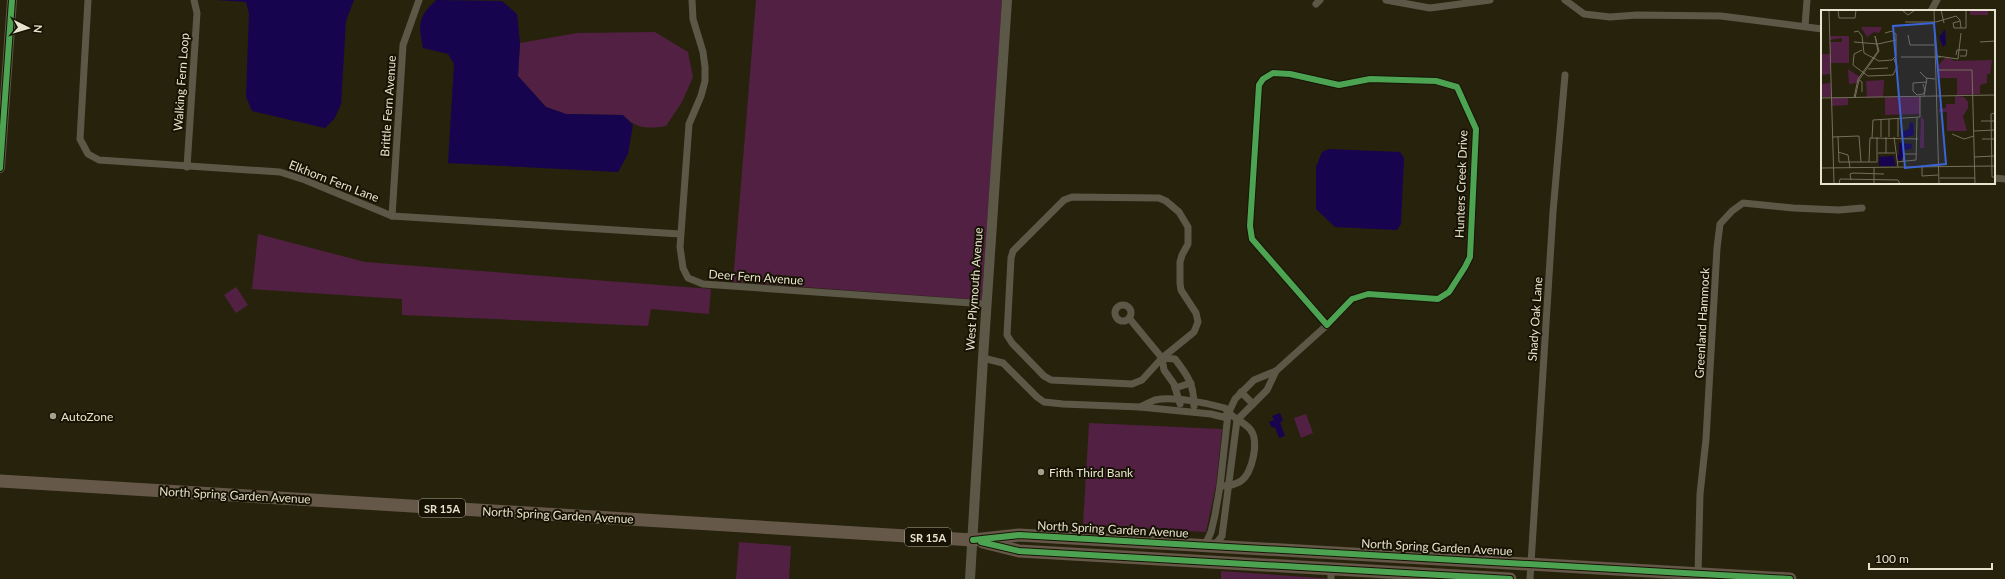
<svg xmlns="http://www.w3.org/2000/svg" width="2005" height="579" font-family="Lato,sans-serif">
<rect width="100%" height="100%" fill="#27220c"/>
<!-- green -->
<g fill="#522043">
<polygon points="756,0 1002,0 982,300 733,282"/>
<path d="M655,32L688,52L693,77L682,102L666,126C647,129 637,129 623,115L566,114L546,107L518,76L520,43L577,33Z"/>
<polygon points="258,234 365,262 711,289 709,314 651,309 648,326 402,315 402,299 252,289"/>
<polygon points="236,287 248,305 236,313 224,295"/>
<polygon points="1306,414 1313,433 1301,438 1294,418"/>
<polygon points="1089,423 1222,429 1216,485 1206,532 1083,525"/>
<polygon points="739,542 791,546 789,579 736,579"/>
<polygon points="1221,571 1335,579 1221,579"/>
</g>
<!-- water -->
<g fill="#16044f">
<polygon points="217,0 354,0 346,21 341,104 335,118 325,128 252,111 246,97 249,13 246,2"/>
<path d="M436,0L502,1L517,14L520,43L518,76L546,107L566,114L623,115L633,125L628,154L618,172L448,163L454,64L448,54L423,48C418,22 418,18 436,0Z"/>
<polygon points="1329,149 1400,152 1404,158 1401,224 1397,230 1335,227 1316,209 1316,167 1322,152"/>
<polygon points="1280,413 1283,421 1280,422 1285,436 1279,438 1275,427 1272,428 1269,422 1274,420 1272,416"/>
</g>
<g fill="none" stroke-linecap="round" stroke-linejoin="round">
<!-- street -->
<g stroke="#5c5848" stroke-width="7">
<polyline points="88,0 80,139 88,154 99,160 280,172 305,180 392,216 680,234"/>
<polyline points="692,0 693,19 703,52 705,67 705,81 701,96 689,124 680,247 683,268 688,278 703,284 986,304"/>
<polyline points="1386,0 1430,8 1490,0"/>
<polyline points="1565,0 1584,14 1610,17 1637,15 1721,16 1822,29"/>
<polyline points="1316,4 1320,0"/>
<polyline points="1931,11 1937,0"/>
<polyline points="1805,26 1807,0"/>
<polygon points="1273,73 1290,74 1339,85 1370,79 1436,81 1457,87 1476,129 1470,257 1465,267 1449,292 1438,299 1368,294 1352,299 1327,325 1252,239 1250,226 1259,85 1263,79"/>
<polyline points="187,167 197,13 194,0"/>
<polyline points="1994,178 2005,179"/>
<polygon points="1072,197 1159,198 1166,201 1179,212 1188,227 1188,244 1182,255 1180,262 1180,283 1181,290 1196,313 1198,322 1194,332 1162,358 1142,380 1132,384 1051,380 1044,376 1012,343 1007,335 1011,258 1013,251 1064,200"/>
<polyline points="392,216 403,45 419,0"/>
<circle cx="1123" cy="313" r="8"/>
<polyline points="1129,318 1162,358 1164,370 1174,384 1180,404"/>
<polyline points="983,358 1003,363 1037,397 1044,402 1063,404 1140,407 1211,414 1223,417 1228,414"/>
<path d="M1162,358L1175,359C1188,376 1194,384 1194,406"/>
<polyline points="1175,388 1191,383"/>
<polyline points="1241,392 1253,404"/>
<path d="M1140,407C1145,405 1150,402 1155,400C1173,396 1207,403 1225,408C1231,418 1243,421 1250,429C1260,441 1252,473 1241,481C1235,485 1228,486 1220,486"/>
<polyline points="1205,545 1211,532 1215,515 1220,486 1228,414 1235,399 1254,380 1276,371 1327,325"/>
<polyline points="1214,546 1222,536 1237,420 1267,390 1276,371"/>
<polyline points="1698,574 1700,494 1706,439 1717,248 1720,224 1732,211 1743,203 1793,208 1839,210 1862,208"/>
<polyline points="1331,579 1331,569"/>
<polyline points="1530,579 1553,212 1565,75"/>
</g>
<!-- secondary -->
<g stroke="#5c5848" stroke-width="10">
<polyline points="0,168 12,0"/>
<polyline points="970,579 983,358 1007,0"/>
</g>
<!-- highway -->
<g stroke="#655848" stroke-width="13">
<polyline points="0,481 973,540 1019,535 1790,579"/>
<polyline points="983,542 1019,551 1510,579"/>
</g>
<defs>
<g id="cycleway">
<polygon points="1273,73 1290,74 1339,85 1370,79 1436,81 1457,87 1476,129 1470,257 1465,267 1449,292 1438,299 1368,294 1352,299 1327,325 1252,239 1250,226 1259,85 1263,79"/>
<polyline points="0,168 12,0"/>
<polyline points="973,540 1019,535 1790,579"/>
<polyline points="981,542 1019,551 1510,579"/>
</g>
</defs>
<!-- cycleway casing -->
<use href="#cycleway" stroke="#171304" stroke-width="8"/>
<!-- cycleway -->
<use href="#cycleway" stroke="#4ca352" stroke-width="6"/>
</g>
<!-- markers -->
<g fill="#a49f8a" stroke="#171304" stroke-width="1.5">
<circle cx="53" cy="416" r="4"/>
<circle cx="1041" cy="472" r="4"/>
</g>
<g text-anchor="middle" dominant-baseline="central" stroke-width="4" stroke-linejoin="round" paint-order="stroke">
<!-- shield labels -->
<g fill="#171304" stroke="#a9a591" stroke-width="1">
<rect x="419" y="499" width="46" height="18" rx="3"/>
<rect x="905" y="528" width="46" height="18" rx="3"/>
</g>
<g font-size="11" font-weight="bold" fill="#e8e3ce">
<text x="442" y="508">SR 15A</text>
<text x="928" y="537">SR 15A</text>
</g>
<!-- street labels -->
<g font-size="12" fill="#e8e3ce" stroke="#171304">
<text transform="translate(181 82) rotate(-86)">Walking Fern Loop</text>
<text transform="translate(388 106) rotate(-86)">Brittle Fern Avenue</text>
<text transform="translate(334 181) rotate(21)">Elkhorn Fern Lane</text>
<text transform="translate(1461 184) rotate(-88)">Hunters Creek Drive</text>
<text transform="translate(756 277) rotate(4)">Deer Fern Avenue</text>
<text transform="translate(974 289) rotate(-86)">West Plymouth Avenue</text>
<text transform="translate(1535 319) rotate(-86)">Shady Oak Lane</text>
<text transform="translate(1702 323) rotate(-87)">Greenland Hammock</text>
<text transform="translate(235 495) rotate(3)">North Spring Garden Avenue</text>
<text transform="translate(558 515) rotate(3)">North Spring Garden Avenue</text>
<text transform="translate(1113 529) rotate(3)">North Spring Garden Avenue</text>
<text transform="translate(1437 547) rotate(3)">North Spring Garden Avenue</text>
</g>
<!-- poi labels -->
<g font-size="12" fill="#e8e3ce" stroke="#171304" text-anchor="start">
<text x="61" y="416">AutoZone</text>
<text x="1049" y="472">Fifth Third Bank</text>
</g>
</g>
<!-- overview -->
<g transform="translate(1821 10)">
<rect width="174" height="174" fill="#27220c"/>
<path d="M149,0H167V5H149ZM40,17H61L58,23L53,22L46,27ZM9,26H28V53H10L9,64L0,65V44H9V32H21V28L9,30ZM125,47L134,51L171,50L169,64H166V73L159,75V84L136,85V68H117V56ZM27,59L39,67L36,73L28,74ZM63,70L62,87H46L45,71ZM10,73V87H0V74ZM134,86L143,87L147,92V98L142,106L146,121H126V102H118V99L125,98V94H134ZM64,87H99V104L64,105ZM11,88H27V95L11,96ZM100,106L103,110V138H99Z" fill="#522043"/>
<path d="M124,19L125,34L122,37L118,27ZM89,112L92,113L93,125L82,128L81,122L88,119ZM78,133L91,134L90,139L83,140L81,149L78,151L75,147L78,144ZM72,146L75,156H58V147Z" fill="#16044f"/>
<path fill="none" stroke="#746f5a" stroke-width="1" d="M8,0L13,174M17,0L18,8H34L35,0M81,0L87,5L94,0M113,0L118,174M120,0L123,13M139,11L132,13L133,18H140M84,12H115L135,6L139,10L140,18H145V0M33,22L37,21L41,26L43,43L58,51L71,50L75,46V24L71,21L64,23M87,25L89,35H113M33,32L57,34L75,30M159,32L174,31M41,40L33,44L32,55L47,66L72,65L76,57L73,49M135,45L136,40H146L145,46H139M116,46L137,49L140,23M80,47H120M47,59L67,58M116,60H151L154,174M99,62L105,68L114,69M38,70L41,72V82M102,74L104,81L102,84L96,85L92,81V73L106,72M103,86L106,68M116,86L174,85M0,88L115,86M33,88L37,69L57,41L54,26L58,41L38,70L34,88M174,103L170,104L171,167H174M60,109V127M68,109V127M77,109V127M160,111H174M153,121L174,120M131,124L143,129L153,126M17,126L18,152H56V127M11,127L38,126L40,152M65,127V143M73,127L77,157M51,128L52,110L99,107V86M161,129H174M17,142L27,145L29,158M57,143H74M153,147L174,146M48,152L49,128L97,129M76,152L95,150L96,108M82,152L83,144H95M53,157V174M101,157V166L117,165M0,158L174,156M119,168H154M30,170L29,164L32,163L63,164M18,174L19,169L77,170L79,174"/>
<path fill="#3b64d6" fill-opacity="0.15" stroke="#3b64d6" stroke-width="2" d="M113,13L125,154L84,158L72,16Z"/>
<rect width="174" height="174" fill="none" stroke="#e8e3ce" stroke-width="2"/>
</g>
<!-- north arrow -->
<g transform="translate(28 28) rotate(95)" stroke="#171304" stroke-width="3" paint-order="stroke">
<path d="M0-3L7 15L0 10L-7 15Z" fill="#e8e3ce"/>
<text y="-6" font-size="11" font-weight="bold" text-anchor="middle" fill="#e8e3ce">N</text>
</g>
<!-- scale -->
<path d="M1869 563v6h123v-6" fill="none" stroke="#e8e3ce" stroke-width="2"/>
<text x="1875" y="563" font-size="12" fill="#e8e3ce" stroke="#171304" stroke-width="3" paint-order="stroke">100 m</text>
</svg>
